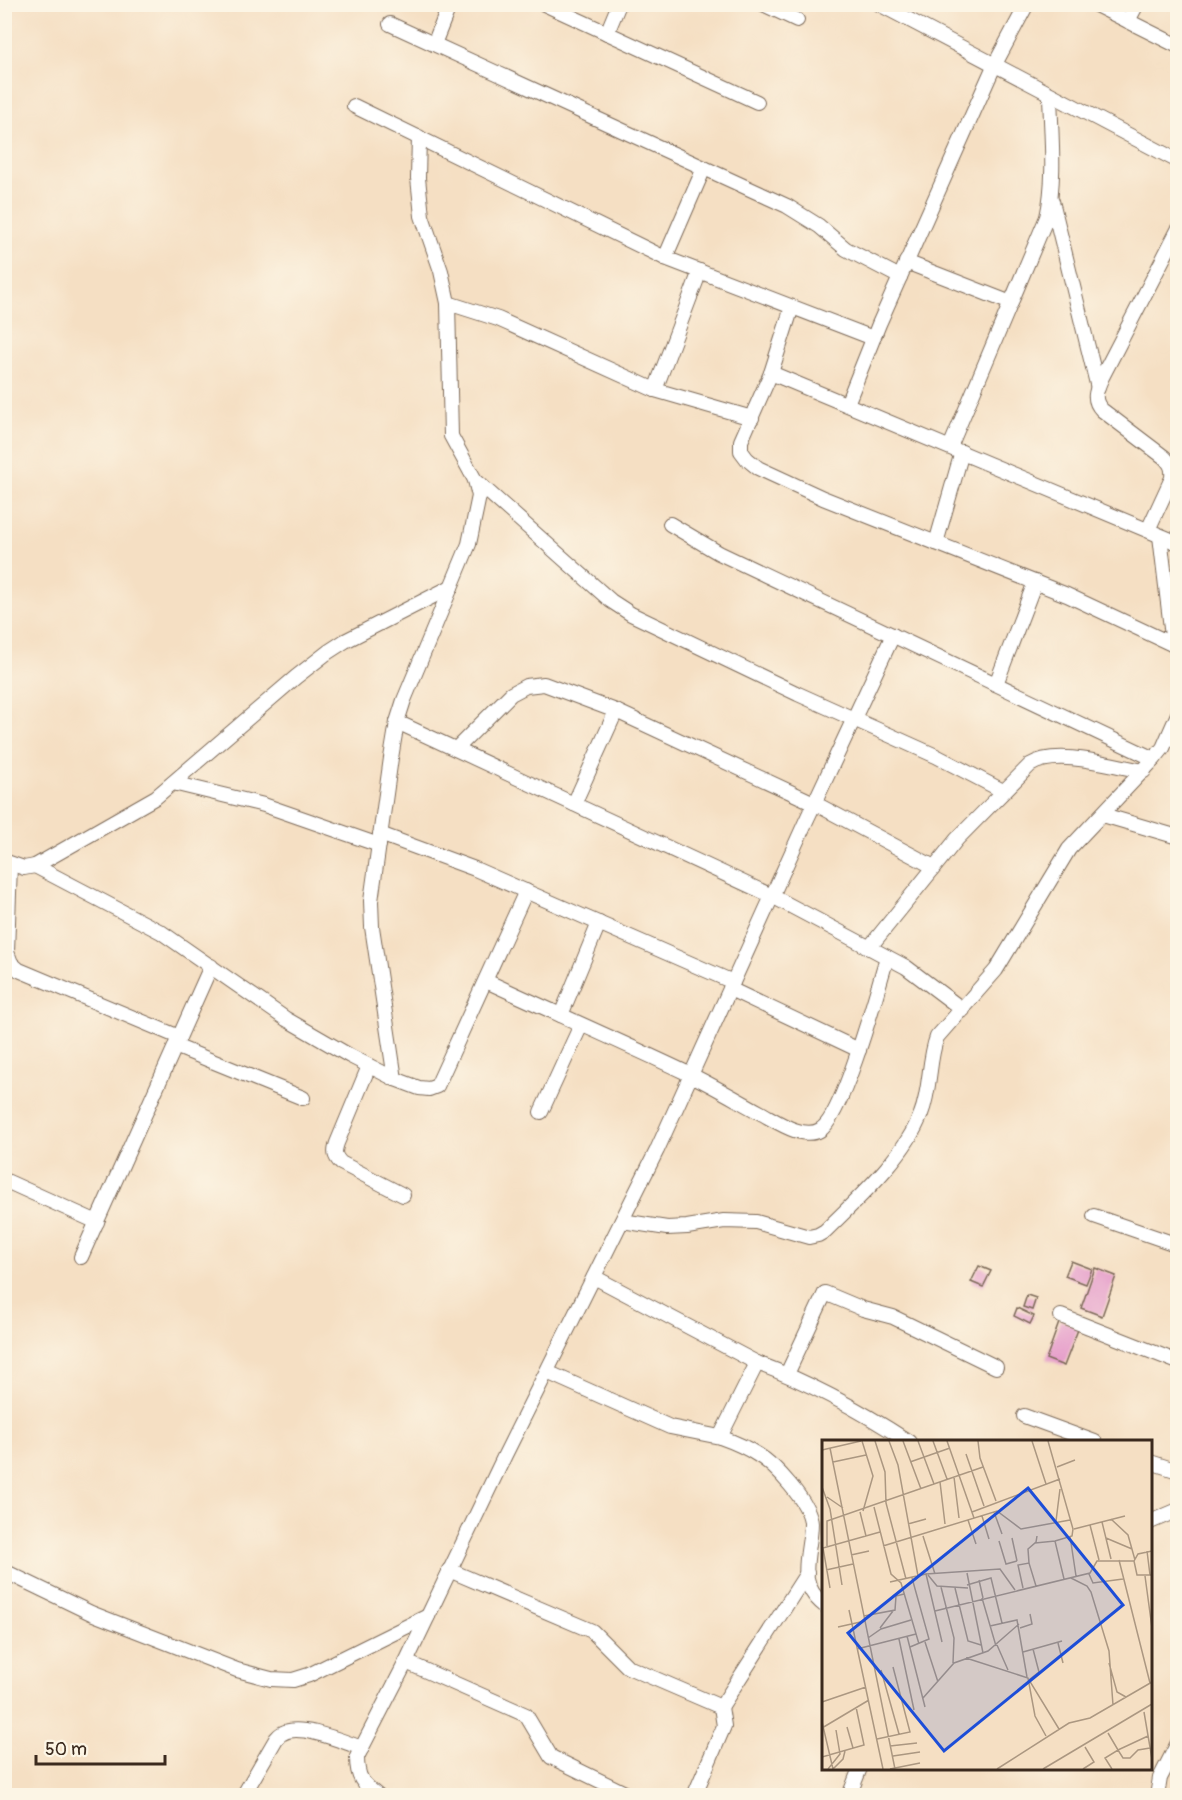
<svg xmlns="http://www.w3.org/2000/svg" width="1182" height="1800" font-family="Pangolin,sans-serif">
<rect width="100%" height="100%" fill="#fcf5e5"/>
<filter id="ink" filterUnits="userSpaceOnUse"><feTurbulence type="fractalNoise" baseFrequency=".0167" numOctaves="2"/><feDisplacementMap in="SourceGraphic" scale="12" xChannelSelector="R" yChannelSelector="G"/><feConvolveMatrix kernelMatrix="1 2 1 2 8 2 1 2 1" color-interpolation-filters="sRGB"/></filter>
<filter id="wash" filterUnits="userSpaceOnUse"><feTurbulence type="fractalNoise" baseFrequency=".008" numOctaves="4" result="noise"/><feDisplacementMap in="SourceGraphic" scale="24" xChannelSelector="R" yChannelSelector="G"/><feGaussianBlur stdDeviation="1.35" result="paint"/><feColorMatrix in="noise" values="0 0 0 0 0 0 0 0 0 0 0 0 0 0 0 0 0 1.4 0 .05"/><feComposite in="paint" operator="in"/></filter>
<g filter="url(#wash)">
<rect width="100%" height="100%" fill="#f5dfc3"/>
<g id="blocks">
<!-- building -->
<g fill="#e69fcb">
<polygon points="1071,1261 1092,1269 1086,1284 1065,1276"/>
<polygon points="979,1266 991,1271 983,1287 971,1282"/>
<polygon points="1095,1268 1116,1276 1102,1316 1081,1308"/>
<polygon points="1027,1295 1036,1298 1032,1310 1023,1307"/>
<polygon points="1017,1308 1034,1316 1030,1324 1014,1316"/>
<polygon points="1060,1320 1079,1327 1064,1366 1046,1359"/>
</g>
</g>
</g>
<g filter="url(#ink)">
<use href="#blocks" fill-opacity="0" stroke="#7c6958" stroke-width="1.5"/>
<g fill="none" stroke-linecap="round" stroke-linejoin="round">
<defs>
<g id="minor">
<polyline points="544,4 757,102"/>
<polyline points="763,4 797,20"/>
<polyline points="879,4 1178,161"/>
<polyline points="1094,4 1178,46"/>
<polyline points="1128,21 1137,4"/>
<polyline points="390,24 787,206 819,226 846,249 900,277"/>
<polyline points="607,33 619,4"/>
<polyline points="434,44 450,4"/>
<polyline points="354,106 665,258 873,338"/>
<polyline points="1052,201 1098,388"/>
<polyline points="665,258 704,168"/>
<polyline points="906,262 1011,303"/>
<polyline points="448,303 498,319 655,390 752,418"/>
<polyline points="792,307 771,373 741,441 741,451 747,459 758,468 823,498 1067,595 1178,647"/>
<polyline points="771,373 1178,543"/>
<polyline points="655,390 700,271"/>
<polyline points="847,404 879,324 994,66 1027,4"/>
<path d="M950,447L1047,217C1056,178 1051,134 1050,95"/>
<polyline points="475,480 611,601 631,614 798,694 936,756 1003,791"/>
<polyline points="670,524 719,553 1154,759 1163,748 1178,714"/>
<path d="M1148,530L1172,478C1173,468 1171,464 1164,457L1102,410C1091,399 1097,389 1102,377L1178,230"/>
<polyline points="1160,536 1173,645"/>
<polyline points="936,543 962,452"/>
<polyline points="996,684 1035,582"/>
<polyline points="397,722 772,896 906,967 963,1010"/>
<polyline points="456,749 511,694 526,686 544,684 616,711 814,803 934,867"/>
<polyline points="173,783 264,805 379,845"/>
<polyline points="574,804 616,711"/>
<polyline points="1103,815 1178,837"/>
<polyline points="380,834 475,869 733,982"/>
<polyline points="4,861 24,868 35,866 156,797 296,677 328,652 345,641 451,587"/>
<polyline points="4,864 10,864 7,952 11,963 19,970 179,1037"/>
<polyline points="35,866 161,932 286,1019 350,1056 395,1079 419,1088 429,1089 437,1086 526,891"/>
<path d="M869,948L957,839L1030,765C1057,748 1113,766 1144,771"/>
<path d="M486,981C553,1012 622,1042 689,1074C714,1086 737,1100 761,1113C776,1121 803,1140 820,1130C843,1117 878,988 887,957"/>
<polyline points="730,989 859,1050"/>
<polyline points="561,1015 599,923"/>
<polyline points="175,1046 303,1098"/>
<path d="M369,1066L337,1143C334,1152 334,1156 341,1163L403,1195"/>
<polyline points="395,1079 372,927 371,901 391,758 397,722 404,700 469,544 479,496 475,480 451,436 448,303 441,271 422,216 418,178 419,137"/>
<polyline points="541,1112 581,1025"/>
<polyline points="4,1180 97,1222"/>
<polyline points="1094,1216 1178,1245"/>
<path d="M622,1221L667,1228L687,1227L724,1221L756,1222L809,1237L818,1235L825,1231C857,1199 905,1157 921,1114C931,1089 928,1061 937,1037L996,970L1069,849L1154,759"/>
<polyline points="81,1257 211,966"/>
<polyline points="1061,1316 1178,1362"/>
<path d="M757,1363C811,1383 860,1410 909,1442"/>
<polyline points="547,1372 670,1427 720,1437 757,1363 594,1277"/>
<polyline points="787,1374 825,1293 863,1309 893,1317 996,1367"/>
<polyline points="1024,1416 1095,1442"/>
<path d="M720,1437C734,1442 746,1447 758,1455C775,1465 810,1503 811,1523C811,1554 794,1581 824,1605"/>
<polyline points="1150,1462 1178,1471"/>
<polyline points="1150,1522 1178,1510"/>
<polyline points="449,1570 592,1631 628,1667 721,1707 807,1573"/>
<polyline points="4,1571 91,1613 237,1670 271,1679 293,1680 309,1675 428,1616"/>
<polyline points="406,1662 526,1715 551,1757 631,1796"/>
<path d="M243,1796L276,1739C278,1737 280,1734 283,1733C300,1723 344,1742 362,1748"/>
<path d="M378,1796C362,1783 357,1778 357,1757L406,1662L505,1455L657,1150L806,821L893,635"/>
<polyline points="694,1796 724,1726 721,1707"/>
<polyline points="849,1796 860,1768"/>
<polyline points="1157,1796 1160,1778 1178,1743"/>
</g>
</defs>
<!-- minor casing -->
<use href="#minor" stroke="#7c6958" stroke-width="16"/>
<!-- minor -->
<use href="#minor" stroke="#fff" stroke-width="14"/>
</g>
</g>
<!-- overview -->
<g transform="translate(822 1440)">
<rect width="330" height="330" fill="#f5dfc3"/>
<path fill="none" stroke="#ab9781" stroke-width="1.5" d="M40,1L51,36L41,71M53,1L63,32L64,63L84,139M67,1L76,25L96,136M81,1L99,49M96,1L112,44M111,1L125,39M125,1L152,78M156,1L158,18L174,61M210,1L224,44M226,1L251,89L250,96L233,101M8,8L73,329M0,10L39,1M144,14L162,66M11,22L44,15M88,22L128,8M235,27L253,20M132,37L137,78M118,42L123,84M0,47L8,69L20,145M5,57L21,68M52,67L69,134L79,143L97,204M38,72L44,96M150,72L238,39M172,72L180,94M160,76L167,99M289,79L306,95L313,120M146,80L154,104M234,81L238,49M280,82L289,119M86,84L104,79M268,85L277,120M252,89L303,76M101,96L113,134M248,96L254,136M190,98L195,121M284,98L310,109M177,101L184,124L195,121M213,103L233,101L242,139M5,106V81L161,27M61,106L175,71L199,89L248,80M325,111L328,135M29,115L47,111M297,120L328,243M312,121L315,135H330M207,123L206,109L214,102L215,96M4,130L31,124M145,133L161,213M104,134L178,129L193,150M267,134L271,143L301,139M106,135L115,146L146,148M323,136L330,188M249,138L265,146L269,152L287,211L291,265M157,140L161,158M68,142L104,134L120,202M145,145L169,138L180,183M119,147L132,198L131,223M8,148L1,108L58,92M133,148L146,201L159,205M201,148L196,125L207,123L214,146M160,158L174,206M27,170L61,329M113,171L268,133L275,121H312L316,114L330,111M42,176L73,170L74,156L82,154M168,186L195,180L205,237M16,187L43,181M58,188L71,171M198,188L210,184L208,174M85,196L103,267M46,198L59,189L89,180M77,199L92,270M103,202L116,242M236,203L241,223M175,205L186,230M88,207L107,199L90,138M35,209L94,194M211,209L217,232L207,240L237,289M201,212L240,201M144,218L206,238L213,276L224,296M287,223L295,252L304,257M59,230L77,294M101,258L132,223L166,211L197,184M0,262L44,247M322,272L330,319M0,282L11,329M25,287L31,308M0,288L47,260M286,293L296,310L326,296M55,299L88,292L71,227M68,306L95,303M71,316L98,312M0,317L42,305L34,267M6,329L18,314L14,290M11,329L21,319L23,311M68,329L98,323M175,329L247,283L268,278L330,242M221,329L330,264M261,329L272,322L263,307M290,329L283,318L296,310L301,318H308L316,310L328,308"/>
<path fill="#1d4ed8" fill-opacity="0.15" stroke="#1d4ed8" stroke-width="3" d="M206,48L301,165L122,311L26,193Z"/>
<rect width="330" height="330" fill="none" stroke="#3b2a1e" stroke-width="3"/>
</g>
<!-- margin -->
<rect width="1182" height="1800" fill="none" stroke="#fcf5e5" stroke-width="24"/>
<!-- scale -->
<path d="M36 1755v9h129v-9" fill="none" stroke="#3b2a1e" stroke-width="3"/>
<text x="45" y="1755" font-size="18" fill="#3b2a1e" stroke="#fcf5e5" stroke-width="4.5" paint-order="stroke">50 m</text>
</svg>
